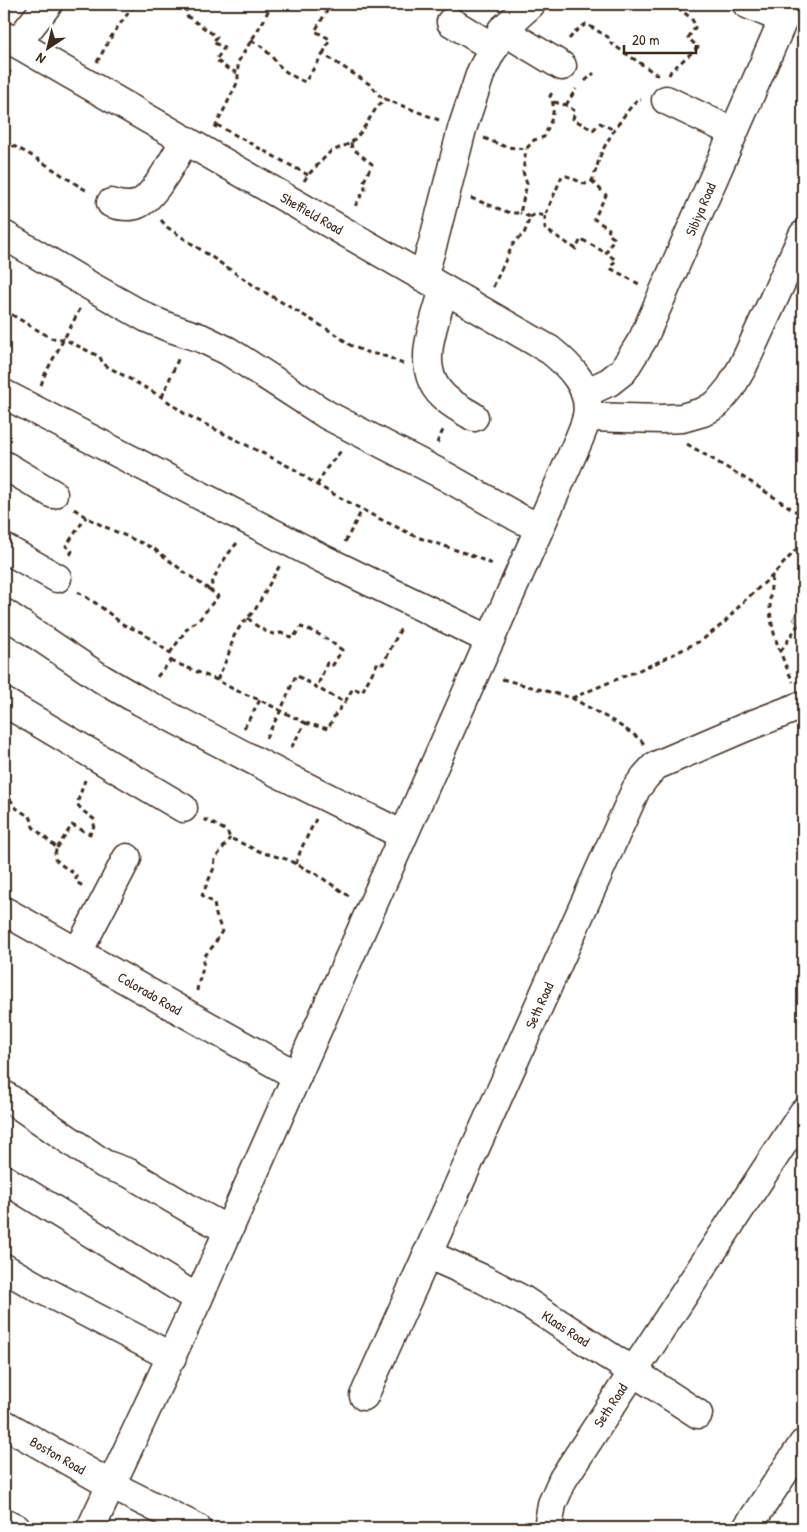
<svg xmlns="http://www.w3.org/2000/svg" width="807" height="1532" font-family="'Patrick Hand',sans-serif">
<rect width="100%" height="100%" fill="#fff"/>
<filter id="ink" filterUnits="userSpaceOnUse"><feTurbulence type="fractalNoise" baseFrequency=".02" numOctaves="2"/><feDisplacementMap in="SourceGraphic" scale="10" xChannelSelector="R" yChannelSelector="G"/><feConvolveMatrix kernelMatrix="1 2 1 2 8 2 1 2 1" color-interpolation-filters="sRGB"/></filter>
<g filter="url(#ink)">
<!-- green -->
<polygon fill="#e2e0de" stroke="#8e857e" points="803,602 803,627 793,620"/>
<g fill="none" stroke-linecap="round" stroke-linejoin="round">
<defs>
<g id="minor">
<polyline points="747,4 783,19"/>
<polyline points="451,22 494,48"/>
<polyline points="502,30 562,66"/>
<path d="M4,36L550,350C570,366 592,388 587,416C586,423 582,431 579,439L198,1299L91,1528"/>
<polyline points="17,43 48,4"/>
<polyline points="666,100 733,132"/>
<path d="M111,203C120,206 129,208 138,204C155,197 175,157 185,140"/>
<polyline points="4,235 92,287 147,318 168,327 201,338 228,351 327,415 445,476 519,518 540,528"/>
<polyline points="423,277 433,243 462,129 481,72 502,30 531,4"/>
<path d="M444,289C435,322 414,367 442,395C450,404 463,410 474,417"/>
<polyline points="585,393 609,382 623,371 643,339 790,4"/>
<polyline points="4,394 323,559 490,640"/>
<polyline points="587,417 662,419 682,418 703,412 717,404 731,387 743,366 803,235"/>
<polyline points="4,465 53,494"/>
<polyline points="4,548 57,578"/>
<polyline points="4,613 102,679 140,701 278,773 403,835"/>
<polyline points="4,702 183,808"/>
<polyline points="4,911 297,1076"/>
<polyline points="78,952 127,858"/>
<polyline points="4,1095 104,1164 129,1173 195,1212 228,1230"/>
<polyline points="4,1179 198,1299"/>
<polyline points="427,1254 483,1279 523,1300 698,1414"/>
<polyline points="4,1268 39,1288 172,1357"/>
<polyline points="364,1396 636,789 645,777 655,766 746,727 803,705"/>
<polyline points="4,1424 111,1485 197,1528"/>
<polyline points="4,1522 16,1528"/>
<polyline points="548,1528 552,1504 563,1479 803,1113"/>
<polyline points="747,1528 803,1444"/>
</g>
</defs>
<!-- minor casing -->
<use href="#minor" stroke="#3b2a1e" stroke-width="31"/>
<!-- path -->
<g stroke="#3b2a1e" stroke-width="3" stroke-dasharray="5 4" stroke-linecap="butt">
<polyline points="176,4 186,9 187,16 217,37 213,42 224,48 216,60 228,69 238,73"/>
<polyline points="423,4 431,9"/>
<polyline points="569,39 576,31 586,24 608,37 609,42 659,76"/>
<path d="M251,41C262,44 270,55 278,64C284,72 296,78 305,82L323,54L371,85L380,96L385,99"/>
<polyline points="323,54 330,39 315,31 331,4"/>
<polyline points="97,62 114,32 135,4"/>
<polyline points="669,75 671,71 698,47 688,38 696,26 691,18 673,4"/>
<polyline points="585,81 594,73"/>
<polyline points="4,83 11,69"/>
<polyline points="554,102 566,105 575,111 573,119 593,130 600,123 614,130"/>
<polyline points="566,105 576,89"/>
<polyline points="217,125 308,175"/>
<polyline points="215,128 238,81 238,62 264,20 271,4"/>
<path d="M484,138L506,147L526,149L534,140L544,137C550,123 558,110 550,96L554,90"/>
<path d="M4,142C35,154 61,176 89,192"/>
<polyline points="351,143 352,148 372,164 364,181 365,189 354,208"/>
<polyline points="304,181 308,175 330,152 351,143 361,132 377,107 385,99 439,120"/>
<polyline points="592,181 606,195 594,219 609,229 608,234 614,238 606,253 616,260 610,268 639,284"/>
<polyline points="471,198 510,213 520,213 527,184 523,172 526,149"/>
<polyline points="545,216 545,229 576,249 581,239 606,253"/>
<path d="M530,217L536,214L545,216L562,176H567L585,184L592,181C595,173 597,167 599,159C605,142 626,111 638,99L641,100"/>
<polyline points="161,220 167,227 256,287 337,335 350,345 366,352 388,357 403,364"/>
<polyline points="493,287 514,242 524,234 530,217 520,213"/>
<polyline points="4,310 51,338 64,339 100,357 103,364 162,397 185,414 294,469 317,485 374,516 417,537 468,554 495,565"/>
<polyline points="41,385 45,374 80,309"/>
<polyline points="162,397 179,357"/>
<polyline points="437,443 444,428"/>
<polyline points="687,444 746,479 803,516"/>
<polyline points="317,485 326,469 341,451"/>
<polyline points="74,509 86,517 103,526 153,548 187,574 210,590"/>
<polyline points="345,542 362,510"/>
<polyline points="70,555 72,551 66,546 86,517"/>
<path d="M772,577C771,586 770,595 770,604C770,632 782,657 793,682"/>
<polyline points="78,592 97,604 124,625 141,632 170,653 171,661 155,679"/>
<path d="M248,618L254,624L265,631L273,634L281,633L293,638L301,627C317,632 329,640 342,650L333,665L327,663L317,687"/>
<polyline points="781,651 798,625"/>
<path d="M170,653L189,626L199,620L218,596L210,590C215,572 225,557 237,543"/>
<polyline points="171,661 217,680 235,690 260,700 305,723 290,750"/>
<polyline points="502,679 572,698 613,721 640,739 644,744"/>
<polyline points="217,680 228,656 234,636 241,625 255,610 280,565"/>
<polyline points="572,698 656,663 702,640 724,623 744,601 772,576 803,542"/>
<polyline points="305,723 328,729 335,715 345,702"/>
<polyline points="244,728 260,700"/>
<polyline points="266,738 281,710 296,675 328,694 345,702 353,688 362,692 378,662 383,664 402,626"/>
<polyline points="4,792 8,796 16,808 31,818 33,827 57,848 55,853 55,859 63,866 76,875 76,882 85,887"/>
<polyline points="204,819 227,831 230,838 263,853 286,859 316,874 349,896"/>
<polyline points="57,848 72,825 90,834 94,826 95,820 83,811 77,804 85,780"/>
<polyline points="296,864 301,849 316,819"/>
<path d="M197,991C198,980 205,969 203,958L214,945L222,931L216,915L214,903L202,895L214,868L215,859L230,838"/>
</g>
<!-- minor -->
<use href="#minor" stroke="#fff" stroke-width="28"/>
</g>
</g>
<g text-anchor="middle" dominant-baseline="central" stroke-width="4" stroke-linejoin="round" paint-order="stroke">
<!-- street labels -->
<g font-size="14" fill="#3b2a1e" stroke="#fff">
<text transform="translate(700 209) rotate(-67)">Sibiya Road</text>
<text transform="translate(312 213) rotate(30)">Sheffield Road</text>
<text transform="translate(150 993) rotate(30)">Colorado Road</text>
<text transform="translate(539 1005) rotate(-66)">Seth Road</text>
<text transform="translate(566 1328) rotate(33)">Klaas Road</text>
<text transform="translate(610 1405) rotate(-57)">Seth Road</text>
<text transform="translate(58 1455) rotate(30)">Boston Road</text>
</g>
</g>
<!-- margin -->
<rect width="807" height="1532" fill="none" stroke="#fff" stroke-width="20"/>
<rect x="10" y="10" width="787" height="1512" fill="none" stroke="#3b2a1e" stroke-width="2" filter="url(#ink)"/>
<!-- north arrow -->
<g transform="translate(48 48) rotate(215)" stroke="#ffffff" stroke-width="4" paint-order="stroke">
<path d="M0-4L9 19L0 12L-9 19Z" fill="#3b2a1e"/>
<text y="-8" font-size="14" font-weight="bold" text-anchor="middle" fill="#3b2a1e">N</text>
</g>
<!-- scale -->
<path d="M624 45v8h72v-8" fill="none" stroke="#3b2a1e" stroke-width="2.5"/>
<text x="632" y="45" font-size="15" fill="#3b2a1e" stroke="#ffffff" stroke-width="4" paint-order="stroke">20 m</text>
</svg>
